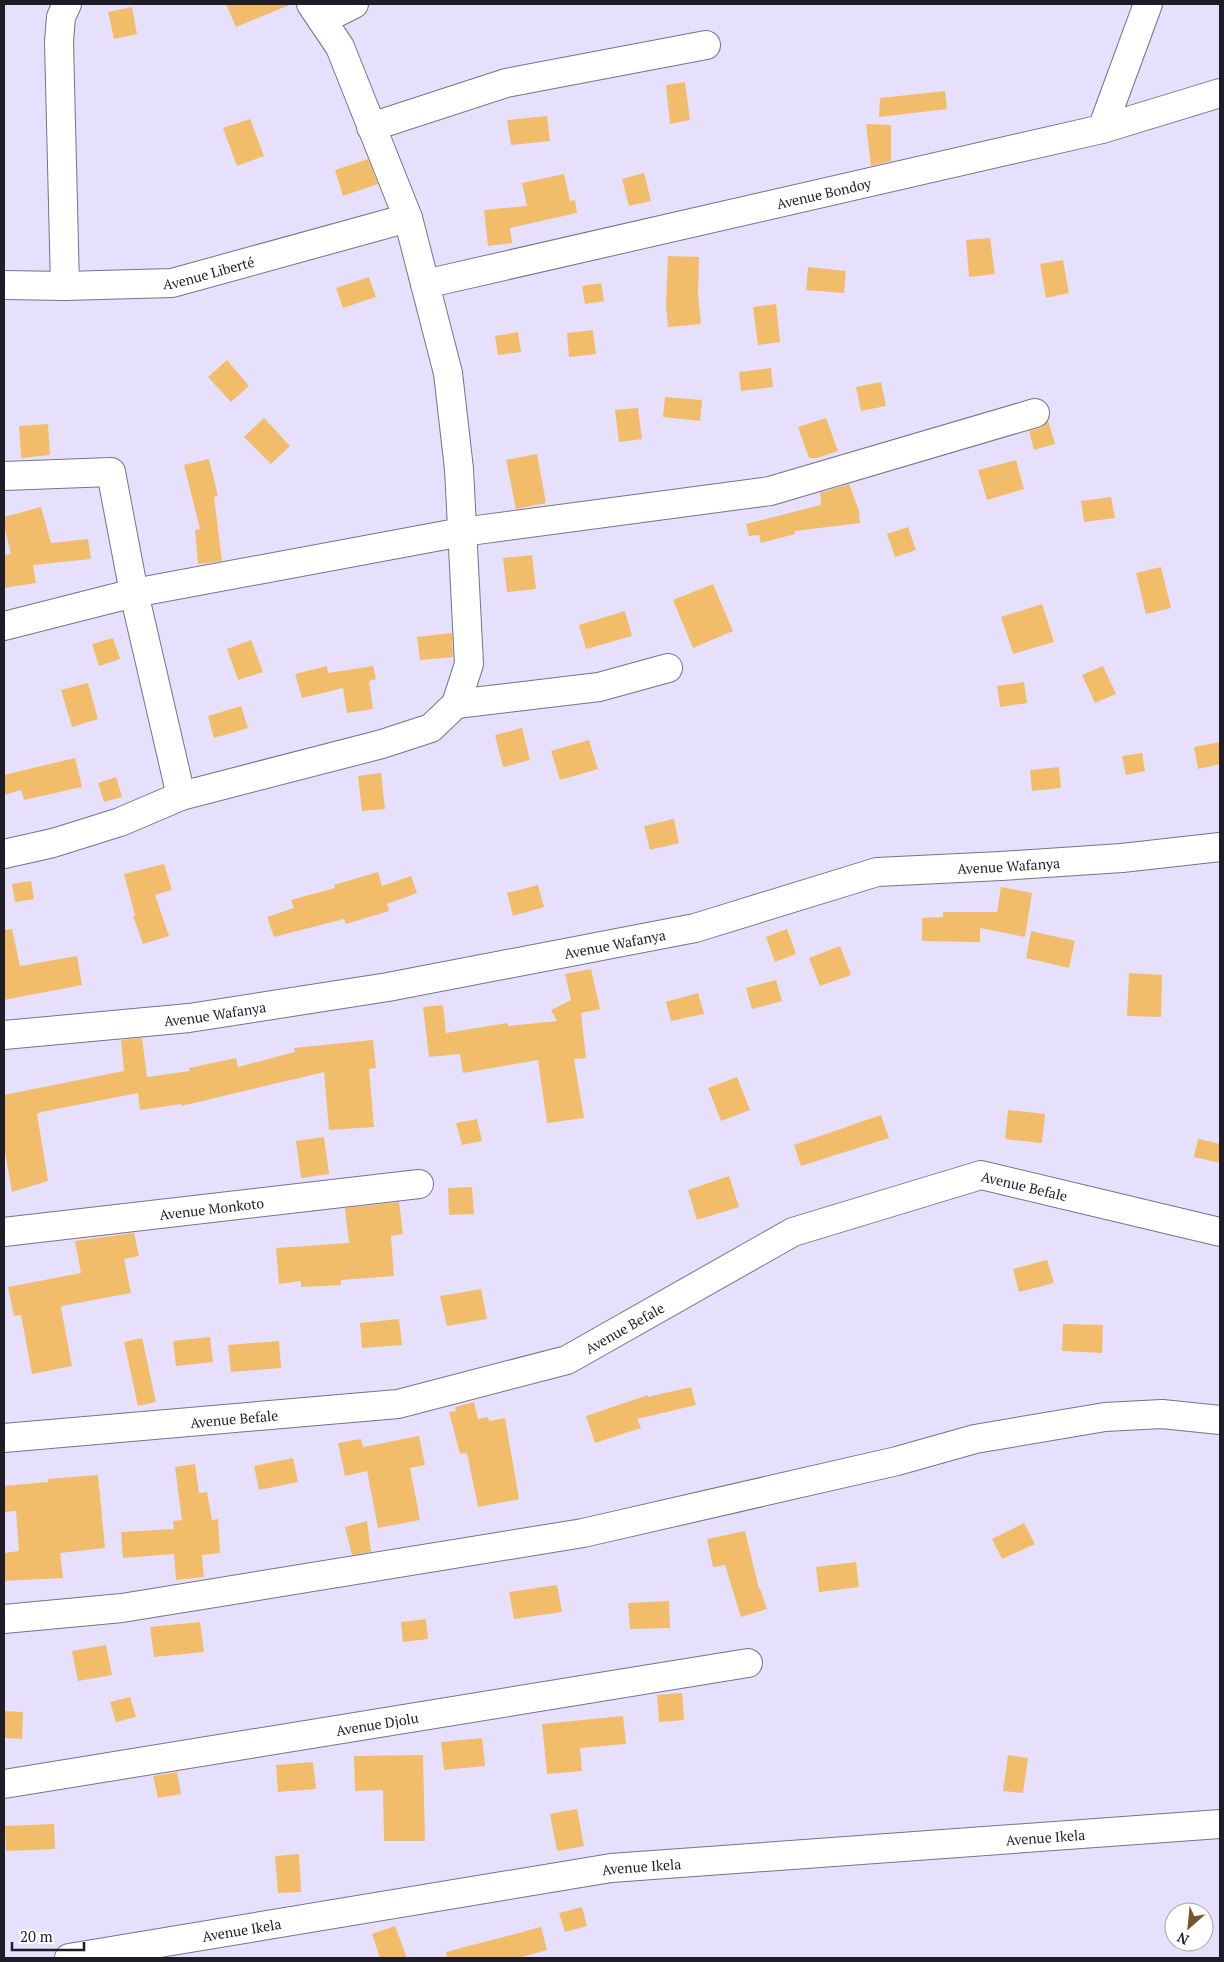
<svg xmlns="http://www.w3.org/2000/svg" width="1224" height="1962" font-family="'PT Serif',serif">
<rect width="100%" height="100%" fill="#e7e0fd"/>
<!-- building -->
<g fill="#f1bd6a">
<polygon points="226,4 292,4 236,27"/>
<polygon points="132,7 137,34 114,39 108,12"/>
<polygon points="685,82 690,120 670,124 666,85"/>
<polygon points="945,91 947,109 879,117 880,98"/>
<polygon points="547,116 550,141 511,145 507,120"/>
<polygon points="250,119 264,156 237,166 223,128"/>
<polygon points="866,124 891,125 891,161 871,166"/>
<polygon points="368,159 378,184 343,196 335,170"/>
<polygon points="644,173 651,201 629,206 622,179"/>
<polygon points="564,174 570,201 575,200 577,213 510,228 512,243 488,246 484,210 527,206 522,183"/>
<polygon points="990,238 995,274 969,277 966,240"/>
<polygon points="668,256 699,257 698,295 701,324 668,327 666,305"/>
<polygon points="1063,260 1069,293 1046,298 1040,264"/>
<polygon points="808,267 846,271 844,293 806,290"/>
<polygon points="369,277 376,297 343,308 336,288"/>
<polygon points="601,283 604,301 585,304 582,286"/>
<polygon points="776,304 780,342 758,345 753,307"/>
<polygon points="593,330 596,354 569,357 567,333"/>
<polygon points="518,332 521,352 498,355 495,336"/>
<polygon points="227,360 249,386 231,402 208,377"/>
<polygon points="771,368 773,387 741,391 739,372"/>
<polygon points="881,382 886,406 861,411 856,387"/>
<polygon points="665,397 702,400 700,421 663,417"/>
<polygon points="638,408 642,439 619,442 615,410"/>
<polygon points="264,418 290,446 271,464 244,437"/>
<polygon points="826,418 838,451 817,458 809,458 798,427"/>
<polygon points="1048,420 1055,444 1034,450 1029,431 1040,428"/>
<polygon points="48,424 50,455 21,458 19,426"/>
<polygon points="537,454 546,503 516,509 506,460"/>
<polygon points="209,459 218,496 214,497 222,561 198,564 195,530 200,529 184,465"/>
<polygon points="1016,460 1024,489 987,500 978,470"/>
<polygon points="849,484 859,511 860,523 795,531 795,534 761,543 759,535 749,536 746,524 821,505 820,493"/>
<polygon points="1111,497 1115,518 1084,522 1081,501"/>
<polygon points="41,507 51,543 88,539 91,559 33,565 36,583 4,588 4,555 11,554 4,526 4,517"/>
<polygon points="908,527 916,550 895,557 887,534"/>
<polygon points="532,555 536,589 507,592 503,558"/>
<polygon points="1161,567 1171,608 1146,614 1136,573"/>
<polygon points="713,584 733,631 693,648 673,600"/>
<polygon points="1042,604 1054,642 1013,654 1001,617"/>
<polygon points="625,611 632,636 586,649 579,625"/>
<polygon points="452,633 453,657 420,660 417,637"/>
<polygon points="113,638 120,659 99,666 92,644"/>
<polygon points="251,640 263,672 238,680 227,649"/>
<polygon points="327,666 328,673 373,666 376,679 369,681 373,709 347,713 343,688 302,698 295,674"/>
<polygon points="1103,666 1116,694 1095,703 1082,675"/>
<polygon points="1024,682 1027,703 1000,707 997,686"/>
<polygon points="88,683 98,719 72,727 61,690"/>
<polygon points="241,706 248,728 214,738 208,716"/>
<polygon points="522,728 530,760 503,767 495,735"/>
<polygon points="589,740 598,769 560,780 551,751"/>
<polygon points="1220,742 1220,764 1198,769 1194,747"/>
<polygon points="1142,753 1145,771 1126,775 1122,756"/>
<polygon points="75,758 82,787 24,800 21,790 4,795 4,775"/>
<polygon points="1059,767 1061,788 1032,791 1030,770"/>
<polygon points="381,773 385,809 362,811 358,776"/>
<polygon points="116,777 122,797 104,802 98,783"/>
<polygon points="674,819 679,843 650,850 644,826"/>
<polygon points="164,864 172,890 155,895 169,936 143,944 133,916 135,915 124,874"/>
<polygon points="378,872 382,886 411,876 417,893 387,904 389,911 346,924 344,919 274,937 267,917 294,908 291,900 335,888 334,885"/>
<polygon points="31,881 34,899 15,902 12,884"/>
<polygon points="538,885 544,907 513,916 507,893"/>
<polygon points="1001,887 1032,893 1025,937 980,928 980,942 922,941 922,918 943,917 943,912 997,912"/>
<polygon points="12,929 20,966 77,956 82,985 4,1000 4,930"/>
<polygon points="787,929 796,954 775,962 766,937"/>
<polygon points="1031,931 1075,941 1069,968 1026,958"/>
<polygon points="840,946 851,975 820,986 809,958"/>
<polygon points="591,969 600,1009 581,1013 586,1058 574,1059 584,1118 547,1123 538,1060 463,1073 460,1054 429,1057 423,1007 443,1005 446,1033 508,1023 508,1026 557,1021 551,1010 571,1000 565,974"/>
<polygon points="1129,973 1162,975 1161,1017 1127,1016"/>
<polygon points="776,980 782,1001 752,1009 746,988"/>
<polygon points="698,993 704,1014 671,1021 666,1002"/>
<polygon points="142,1038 147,1077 190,1071 189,1068 236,1058 238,1067 295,1052 294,1048 373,1040 376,1068 369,1069 374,1127 329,1130 324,1072 181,1106 181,1104 140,1110 138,1093 41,1112 37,1114 48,1181 12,1192 4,1147 4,1095 124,1071 121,1040"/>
<polygon points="737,1077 750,1110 721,1121 708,1088"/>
<polygon points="1008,1110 1045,1114 1042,1143 1005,1139"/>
<polygon points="881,1115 889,1138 801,1166 794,1145"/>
<polygon points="477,1119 482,1141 462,1145 456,1123"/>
<polygon points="324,1137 329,1174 301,1178 296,1141"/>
<polygon points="1198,1139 1220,1144 1220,1163 1194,1157"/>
<polygon points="729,1176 739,1207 697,1220 688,1190"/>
<polygon points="472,1187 474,1214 449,1215 448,1188"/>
<polygon points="399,1202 403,1234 391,1236 394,1276 341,1280 341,1285 301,1287 301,1281 279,1284 276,1248 349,1243 345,1208"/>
<polygon points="134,1233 139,1256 124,1259 131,1293 62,1306 61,1308 72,1366 32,1374 21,1315 14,1316 8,1287 81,1273 75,1241"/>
<polygon points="1047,1260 1054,1283 1019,1292 1013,1269"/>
<polygon points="481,1289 487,1319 447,1326 440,1296"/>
<polygon points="399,1319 402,1345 362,1348 360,1323"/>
<polygon points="1063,1324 1103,1325 1102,1353 1062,1351"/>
<polygon points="210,1337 213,1362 176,1366 173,1341"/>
<polygon points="142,1338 156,1402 138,1406 124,1342"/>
<polygon points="279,1341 281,1368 231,1372 228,1345"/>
<polygon points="691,1387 696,1405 637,1419 641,1428 595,1443 586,1416 648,1395 648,1397"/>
<polygon points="474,1402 478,1419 488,1417 489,1421 505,1418 519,1499 478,1507 467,1453 460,1454 449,1412 456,1411 455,1407"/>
<polygon points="419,1436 425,1465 410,1468 420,1520 378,1528 367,1471 345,1476 338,1443 361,1439 363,1447"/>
<polygon points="293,1458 298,1482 259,1490 254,1466"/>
<polygon points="195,1464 199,1493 207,1492 212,1520 218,1519 220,1553 202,1555 204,1577 176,1580 174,1554 123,1558 121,1532 174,1529 173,1521 182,1520 175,1467"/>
<polygon points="98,1475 105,1548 60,1553 63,1578 4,1581 4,1553 19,1551 16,1511 4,1512 4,1486 48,1482 48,1479"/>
<polygon points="367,1521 371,1552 352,1555 345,1527"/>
<polygon points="1024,1523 1035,1544 1002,1559 992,1539"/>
<polygon points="745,1531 759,1589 760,1589 767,1609 741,1617 725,1565 713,1567 707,1539"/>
<polygon points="856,1562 859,1587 819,1592 816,1567"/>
<polygon points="557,1585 562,1612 514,1619 509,1592"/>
<polygon points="669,1601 670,1628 630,1629 628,1603"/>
<polygon points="426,1619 428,1639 403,1642 401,1622"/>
<polygon points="200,1622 204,1652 154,1657 150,1627"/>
<polygon points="106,1645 112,1675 78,1681 72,1651"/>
<polygon points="682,1693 684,1720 659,1722 657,1695"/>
<polygon points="130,1697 136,1717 116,1722 110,1702"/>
<polygon points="4,1711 23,1712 22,1739 4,1738"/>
<polygon points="623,1716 626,1744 580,1748 582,1771 547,1774 542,1724"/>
<polygon points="482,1738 485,1766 444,1770 441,1742"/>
<polygon points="423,1755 425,1841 384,1841 383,1790 355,1791 354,1756"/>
<polygon points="1008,1755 1028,1758 1023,1793 1003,1791"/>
<polygon points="313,1762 316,1789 278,1792 276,1765"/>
<polygon points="177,1772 181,1794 158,1798 153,1776"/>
<polygon points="577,1809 584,1846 557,1851 550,1814"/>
<polygon points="54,1824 55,1849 6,1851 5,1826"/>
<polygon points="299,1854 301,1892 278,1893 275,1856"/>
<polygon points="582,1907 587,1926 565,1932 559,1913"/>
<polygon points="395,1926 407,1958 380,1958 372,1934"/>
<polygon points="541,1927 547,1950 518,1958 447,1958 446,1952"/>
</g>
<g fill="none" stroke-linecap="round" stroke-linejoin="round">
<defs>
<g id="minor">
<polyline points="322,20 354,4"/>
<polyline points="371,127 506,83 706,45"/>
<polyline points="1102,129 1148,4"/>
<path id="s1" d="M425,284L1102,129L1220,93"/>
<path id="s2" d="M4,285L65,286L172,283L408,218"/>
<polyline points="65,286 59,42 61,17 67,4"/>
<polyline points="4,476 111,472 134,593 181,796"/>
<polyline points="4,626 134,593 462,532 770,491 1035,413"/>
<polyline points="456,704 599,687 668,668"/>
<polyline points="4,854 53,843 120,822 181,796 382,744 431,728 456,704 469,664 459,469 448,373 408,218 340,47 311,4"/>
<path id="s3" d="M4,1035L189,1018L388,987L695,928L877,872L1001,866L1122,858L1220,847"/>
<path id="s4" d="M4,1232L419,1184"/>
<path id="s5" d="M4,1438L398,1404L567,1360L793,1232L981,1175L1220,1232"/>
<polyline points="4,1619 122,1608 583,1533 897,1461 975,1439 1105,1417 1162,1414 1220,1420"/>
<path id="s6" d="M4,1784L748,1663"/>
<path id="s7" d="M69,1958L611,1868L1220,1824"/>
</g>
</defs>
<!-- minor casing -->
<use href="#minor" stroke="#78718b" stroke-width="30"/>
<!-- minor -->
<use href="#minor" stroke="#fff" stroke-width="28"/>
</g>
<g text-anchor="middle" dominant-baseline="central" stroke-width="5" stroke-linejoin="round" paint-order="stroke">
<!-- street labels -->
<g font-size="14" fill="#1f1c27" stroke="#fff">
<text stroke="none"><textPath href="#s1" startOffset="409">Avenue Bondoy</textPath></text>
<text stroke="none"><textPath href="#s2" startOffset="206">Avenue Liberté</textPath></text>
<text stroke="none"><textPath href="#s3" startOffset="1022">Avenue Wafanya</textPath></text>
<text stroke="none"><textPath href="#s3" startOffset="618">Avenue Wafanya</textPath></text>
<text stroke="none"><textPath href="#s3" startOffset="212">Avenue Wafanya</textPath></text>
<text stroke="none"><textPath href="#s5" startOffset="1071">Avenue Befale</textPath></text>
<text stroke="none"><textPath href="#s4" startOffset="209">Avenue Monkoto</textPath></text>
<text stroke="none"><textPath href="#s5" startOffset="636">Avenue Befale</textPath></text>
<text stroke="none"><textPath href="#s5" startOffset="231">Avenue Befale</textPath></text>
<text stroke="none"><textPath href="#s6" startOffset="378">Avenue Djolu</textPath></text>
<text stroke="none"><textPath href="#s7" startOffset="985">Avenue Ikela</textPath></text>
<text stroke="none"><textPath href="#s7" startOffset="580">Avenue Ikela</textPath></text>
<text stroke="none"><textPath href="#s7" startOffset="175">Avenue Ikela</textPath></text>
</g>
</g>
<!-- border -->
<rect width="1224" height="1962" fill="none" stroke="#1f1c27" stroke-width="10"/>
<!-- north arrow -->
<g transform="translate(1189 1927) rotate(207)"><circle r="24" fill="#ffffff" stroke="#a5a4a9"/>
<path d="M0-4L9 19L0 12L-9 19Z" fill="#74572b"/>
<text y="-8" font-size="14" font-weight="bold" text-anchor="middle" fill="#1f1c27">N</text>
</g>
<!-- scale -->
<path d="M12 1942v8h72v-8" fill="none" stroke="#1f1c27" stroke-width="2.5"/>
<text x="20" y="1942" font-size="15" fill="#1f1c27" stroke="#ffffff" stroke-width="4" paint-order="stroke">20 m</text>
</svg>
